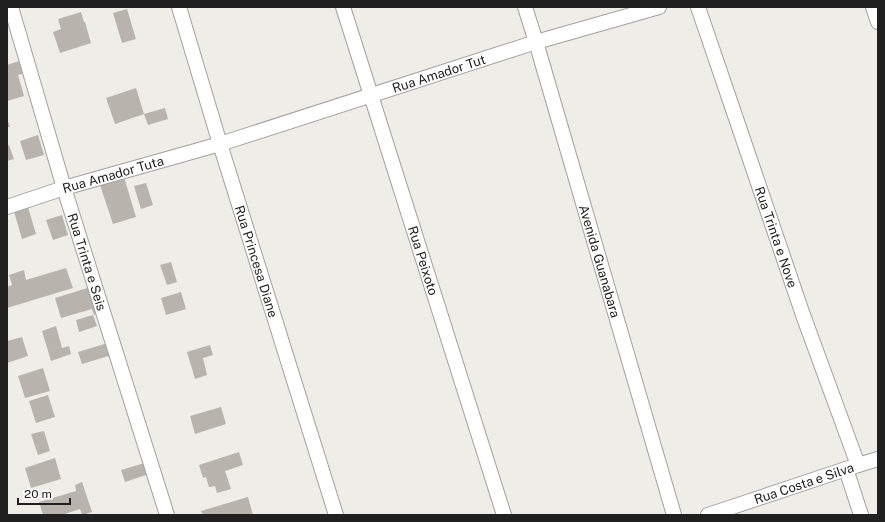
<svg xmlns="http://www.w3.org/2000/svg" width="885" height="522" font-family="'Public Sans',sans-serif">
<rect width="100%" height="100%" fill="#efede7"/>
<!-- building -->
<g fill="#b8b3ad">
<polygon points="127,9 136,39 122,43 113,13"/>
<polygon points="81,12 84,22 85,22 91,43 60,53 53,32 61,29 58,19"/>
<polygon points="22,60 26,73 18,75 24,96 7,101 7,65"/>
<polygon points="136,88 144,114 115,124 106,98"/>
<polygon points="165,108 168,119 148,125 144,114"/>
<polygon points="7,118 10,127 7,127"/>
<polygon points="38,135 44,155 26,160 20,141"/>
<polygon points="9,145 14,159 7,161 7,146"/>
<polygon points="123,174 136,217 113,224 99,182"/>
<polygon points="146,183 153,205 141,209 134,186"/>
<polygon points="27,204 36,234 22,239 13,208"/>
<polygon points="62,215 68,235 53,240 46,220"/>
<polygon points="171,262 177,282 167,285 160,265"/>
<polygon points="66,268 73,288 7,308 7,287 12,285 9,275 24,270 26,280"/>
<polygon points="94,286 102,312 94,315 92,309 61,318 55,298"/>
<polygon points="181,292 186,309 166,315 161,298"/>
<polygon points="93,315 97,326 79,332 76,320"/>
<polygon points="56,326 62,348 69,346 71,354 51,361 42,331"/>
<polygon points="22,337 28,356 7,363 7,341"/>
<polygon points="111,342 115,354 82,364 78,352"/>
<polygon points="210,345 213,355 203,358 207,375 195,379 187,352"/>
<polygon points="43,368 50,391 25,398 18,376"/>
<polygon points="48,395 55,417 36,423 29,401"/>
<polygon points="221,407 226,424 195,434 190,416"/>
<polygon points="44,431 50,451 38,455 31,434"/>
<polygon points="239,452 243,465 225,471 231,489 217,493 215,486 209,487 206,477 203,478 199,465"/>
<polygon points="55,458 61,479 31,488 25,468"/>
<polygon points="148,462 152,473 125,482 121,470"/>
<polygon points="82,482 92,512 86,514 87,515 82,515 80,509 62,515 43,515 39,502 76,491 75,485"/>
<polygon points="248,497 253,515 203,515 201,511"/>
</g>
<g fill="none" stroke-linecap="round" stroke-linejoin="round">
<defs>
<g id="street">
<path id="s1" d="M11,7L64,188L167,515"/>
<path id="s2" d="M179,7L220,144L336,515"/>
<path id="s3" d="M343,7L504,515"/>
<path id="s4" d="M525,7L536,42L674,515"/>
<path id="s5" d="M698,7L803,315L858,465"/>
<polyline points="873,7 878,22"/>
<path id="s6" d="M7,207L64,188L220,144L536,42L659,7"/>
<polyline points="846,469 861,515"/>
<path id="s7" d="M708,515L858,465L878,459"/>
</g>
</defs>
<!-- street casing -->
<use href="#street" stroke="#a1a1a1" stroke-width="16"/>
<!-- street -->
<use href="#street" stroke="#fff" stroke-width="14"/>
</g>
<g text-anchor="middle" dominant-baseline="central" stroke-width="3" stroke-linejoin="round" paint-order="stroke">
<!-- street labels -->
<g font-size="13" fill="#202020" stroke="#fff">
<text stroke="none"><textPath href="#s6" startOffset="452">Rua Amador Tut</textPath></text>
<text stroke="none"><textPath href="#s6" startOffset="111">Rua Amador Tuta</textPath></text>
<text stroke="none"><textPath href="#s5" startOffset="243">Rua Trinta e Nove</textPath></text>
<text stroke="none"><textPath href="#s1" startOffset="266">Rua Trinta e Seis</textPath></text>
<text stroke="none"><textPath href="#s2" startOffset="266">Rua Princesa Diane</textPath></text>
<text stroke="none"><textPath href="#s3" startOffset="266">Rua Peixoto</textPath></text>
<text stroke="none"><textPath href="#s4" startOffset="265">Avenida Guanabara</textPath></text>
<text stroke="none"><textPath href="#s7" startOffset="101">Rua Costa e Silva</textPath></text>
</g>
</g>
<!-- border -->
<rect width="885" height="522" fill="none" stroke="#202020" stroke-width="16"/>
<!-- scale -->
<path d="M18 498v6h52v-6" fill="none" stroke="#202020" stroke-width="2"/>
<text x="24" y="498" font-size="12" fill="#202020" stroke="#ffffff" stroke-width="3" paint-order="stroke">20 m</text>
</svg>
